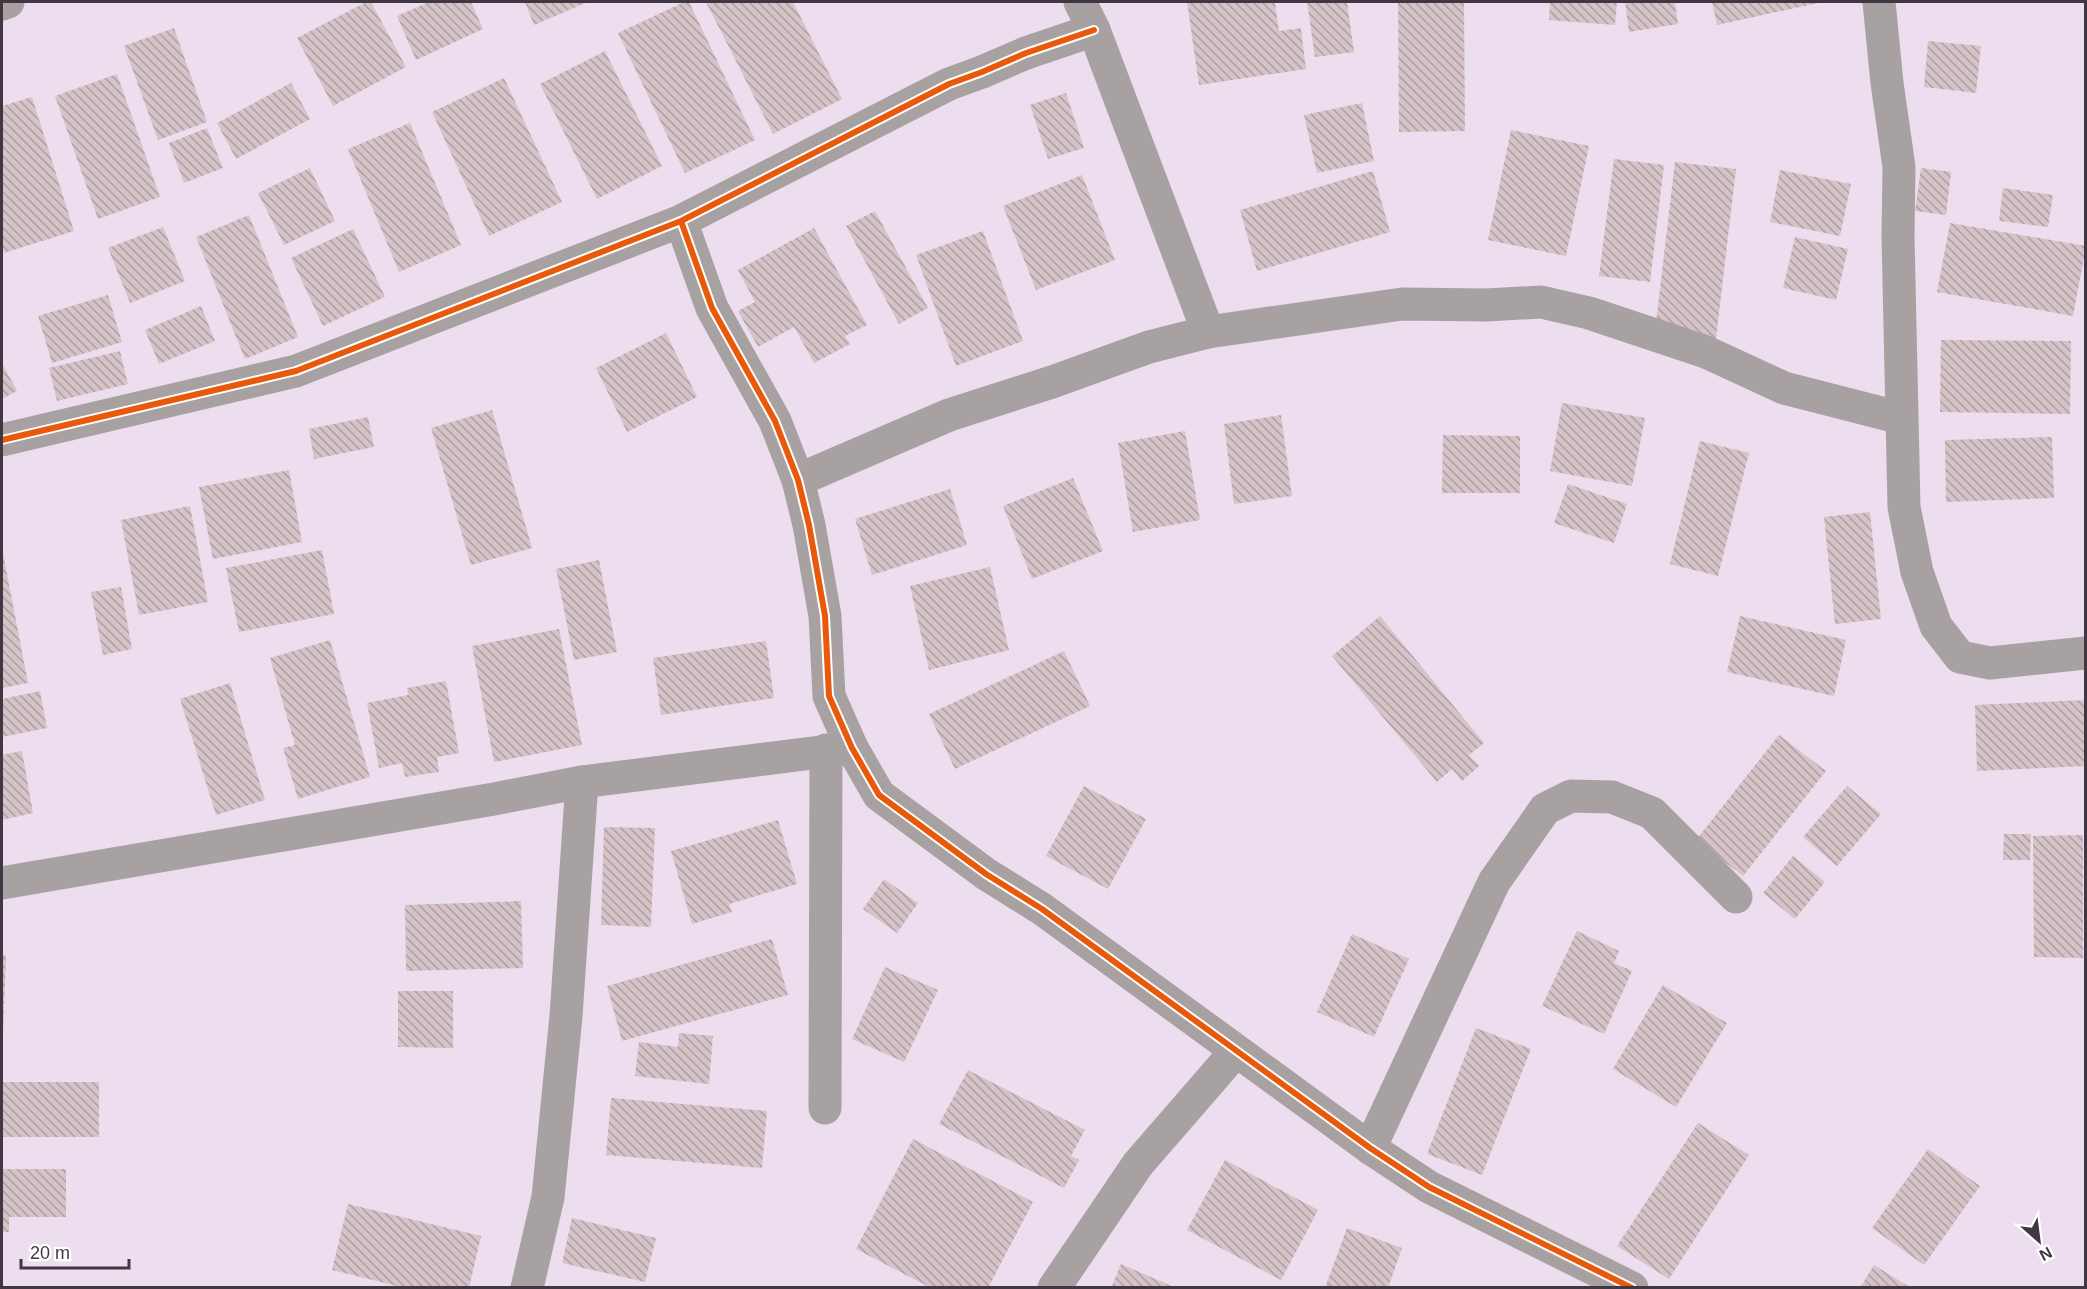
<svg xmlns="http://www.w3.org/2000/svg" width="2087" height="1289" font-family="Helvetica,sans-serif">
<defs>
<pattern id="building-back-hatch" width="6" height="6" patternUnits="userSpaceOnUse" patternTransform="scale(1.5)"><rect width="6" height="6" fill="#d5c3c7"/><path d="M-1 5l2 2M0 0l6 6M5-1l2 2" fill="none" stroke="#ae9fa3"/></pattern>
</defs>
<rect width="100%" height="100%" fill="#ecdeef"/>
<!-- building -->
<g fill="url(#building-back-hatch)">
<polygon points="366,2 371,2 406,67 333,106 297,38"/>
<polygon points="429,2 471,2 483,29 416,60 397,16"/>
<polygon points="525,2 588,2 534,25"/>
<polygon points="684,2 689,2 755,140 685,173 618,33"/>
<polygon points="706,2 793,2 842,99 773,134"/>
<polygon points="1187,2 1275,2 1279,31 1301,28 1306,69 1199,85"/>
<polygon points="1307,2 1347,2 1354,52 1315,57"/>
<polygon points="1398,2 1464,2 1465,131 1399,132"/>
<polygon points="1550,2 1617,2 1615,25 1549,20"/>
<polygon points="1625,2 1675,2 1678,24 1629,32"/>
<polygon points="1712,2 1823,2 1717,25"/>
<polygon points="174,28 207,122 158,140 124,46"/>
<polygon points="1928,41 1981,46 1976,93 1924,87"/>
<polygon points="605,51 662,166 597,199 540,84"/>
<polygon points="117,74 160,197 98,219 55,96"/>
<polygon points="504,78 562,202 489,236 432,112"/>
<polygon points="291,83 310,119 236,159 217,123"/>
<polygon points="1066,93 1084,148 1048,159 1030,105"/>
<polygon points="32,97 74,231 4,253 2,244 2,106"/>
<polygon points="1362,103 1374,161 1317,173 1304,115"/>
<polygon points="410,123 461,245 399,272 348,149"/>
<polygon points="207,128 223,168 184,183 169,143"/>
<polygon points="1511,130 1589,146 1566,256 1488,240"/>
<polygon points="1614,159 1664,165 1650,282 1599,276"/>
<polygon points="1675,162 1736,169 1716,338 1655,331"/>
<polygon points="310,168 335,221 284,245 258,193"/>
<polygon points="1921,168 1951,172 1946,215 1915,211"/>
<polygon points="1780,170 1851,184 1840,236 1770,222"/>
<polygon points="1373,171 1390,232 1257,271 1240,210"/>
<polygon points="1082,175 1115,260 1036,290 1003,206"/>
<polygon points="2003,188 2053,195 2048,227 1999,221"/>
<polygon points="875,211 928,308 899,324 846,226"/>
<polygon points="249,215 298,337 245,359 196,237"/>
<polygon points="1950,223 2086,246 2073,316 1937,292"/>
<polygon points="163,227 185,281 130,303 108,248"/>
<polygon points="814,228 867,325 845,336 850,344 814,363 794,327 758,347 738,311 755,302 738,270"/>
<polygon points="353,229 385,297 323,326 291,258"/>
<polygon points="983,231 1023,341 956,366 916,255"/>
<polygon points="1795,237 1848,249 1836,300 1783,288"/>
<polygon points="108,295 122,342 52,363 38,316"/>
<polygon points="201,306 215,341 159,364 145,330"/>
<polygon points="666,333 697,397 627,432 596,368"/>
<polygon points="1941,340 2071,341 2070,414 1940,412"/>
<polygon points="120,351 128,384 57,401 49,368"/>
<polygon points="2,363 17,391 2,399"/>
<polygon points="1562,403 1645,418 1632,486 1550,471"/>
<polygon points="492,410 532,548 471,565 431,428"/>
<polygon points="1281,415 1292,496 1234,504 1224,424"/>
<polygon points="368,417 374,447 314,459 309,429"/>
<polygon points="1185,431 1200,520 1133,532 1118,443"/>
<polygon points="1443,435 1520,436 1520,493 1442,493"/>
<polygon points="2052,437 2054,498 1946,502 1945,440"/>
<polygon points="1700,441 1749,453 1718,576 1670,564"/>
<polygon points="289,470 302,542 213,559 199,487"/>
<polygon points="1073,478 1103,551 1032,579 1003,506"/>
<polygon points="1568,484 1627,504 1614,543 1554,523"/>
<polygon points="950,489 967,545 872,575 855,519"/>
<polygon points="190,506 208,602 139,615 121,520"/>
<polygon points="1870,512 1881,619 1835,624 1824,517"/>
<polygon points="2,548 28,683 2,688"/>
<polygon points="322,550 334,614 239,632 226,568"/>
<polygon points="599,560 617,652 574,660 556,569"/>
<polygon points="990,567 1009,650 929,670 910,586"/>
<polygon points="121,587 132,649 103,655 91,592"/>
<polygon points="1380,616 1484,743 1469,755 1479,766 1462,781 1452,769 1437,782 1332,656"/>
<polygon points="1740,616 1846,640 1834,696 1727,672"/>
<polygon points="559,629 582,745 494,762 472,646"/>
<polygon points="330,640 370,777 298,799 283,748 295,745 270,658"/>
<polygon points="766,641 774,698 661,715 653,658"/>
<polygon points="1064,651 1090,706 955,769 929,714"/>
<polygon points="446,681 459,753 437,757 439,772 405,777 402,763 379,768 367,703 408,695 407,688"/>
<polygon points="230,683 265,800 216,815 180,699"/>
<polygon points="40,691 47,728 2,737 2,699"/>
<polygon points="2086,700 2086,766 1977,771 1975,705"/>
<polygon points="1779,735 1826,771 1743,876 1696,840"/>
<polygon points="22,751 33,813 2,820 2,755"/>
<polygon points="1084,786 1146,819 1108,889 1046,856"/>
<polygon points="1847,786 1881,814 1837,866 1803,837"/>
<polygon points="778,820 797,884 729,904 732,912 692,924 671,851"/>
<polygon points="604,827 655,828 651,927 601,925"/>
<polygon points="2004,834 2031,834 2030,860 2003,860"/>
<polygon points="2083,835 2083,958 2034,957 2033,836"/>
<polygon points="1793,856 1825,882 1795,919 1763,893"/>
<polygon points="884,879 918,903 897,933 863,909"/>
<polygon points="521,901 523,968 406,971 405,905"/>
<polygon points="1577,931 1619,951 1614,963 1632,971 1604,1034 1542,1006"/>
<polygon points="1352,934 1409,959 1374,1037 1317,1012"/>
<polygon points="772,939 788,995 622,1041 607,986"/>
<polygon points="2,955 6,955 3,1035 2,1035"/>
<polygon points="885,967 938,990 904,1062 852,1039"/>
<polygon points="1663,985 1727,1023 1676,1107 1613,1069"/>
<polygon points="398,991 453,991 453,1048 398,1047"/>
<polygon points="1476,1028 1531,1049 1482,1175 1427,1154"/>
<polygon points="679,1033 713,1036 709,1084 635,1076 639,1042 678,1047"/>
<polygon points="968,1070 1085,1130 1071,1156 1079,1160 1064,1188 939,1124"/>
<rect x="2" y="1082" width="97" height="55"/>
<polygon points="611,1098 767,1111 762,1168 606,1155"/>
<polygon points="1698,1123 1749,1155 1669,1279 1617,1246"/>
<polygon points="913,1139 1033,1202 988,1288 931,1288 856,1249"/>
<polygon points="1928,1149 1980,1186 1924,1265 1872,1228"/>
<polygon points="1225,1160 1318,1210 1281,1280 1187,1230"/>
<polygon points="2,1169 66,1169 66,1217 9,1217 9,1232 2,1232"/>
<polygon points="348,1204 481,1236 469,1288 405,1288 332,1270"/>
<polygon points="572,1218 656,1238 645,1282 562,1263"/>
<polygon points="1347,1228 1402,1248 1388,1288 1325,1288"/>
<polygon points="1121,1264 1176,1288 1111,1288"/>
<polygon points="1874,1265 1911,1288 1860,1288"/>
</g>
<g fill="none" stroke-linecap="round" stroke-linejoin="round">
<!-- minor -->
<g stroke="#a8a1a2" stroke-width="33">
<polyline points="1080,2 1094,30 1208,332"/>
<polyline points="1879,2 1887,83 1899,167 1898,236 1904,507 1917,572 1936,626 1960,657 1990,663 2086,653"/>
<polyline points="2,4 8,2"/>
<polyline points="681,221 712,308 775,421 798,480 809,525 825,616 829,696 852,748 879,795 986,874 1042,909 1370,1148 1429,1187 1632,1288"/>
<polyline points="2,440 296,371 681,221 949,84 982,72 1026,53 1094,30"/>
<polyline points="798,480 949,415 1052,382 1149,347 1208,332 1402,304 1486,305 1541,302 1589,313 1706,352 1784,388 1901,418"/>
<polyline points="2,883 494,799 582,782 852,748"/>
<polyline points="825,1108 826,750"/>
<polyline points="1370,1148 1494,882 1545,809 1571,796 1612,797 1652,813 1736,897"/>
<polyline points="527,1288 548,1197 566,1016 582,782"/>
<polyline points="1054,1288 1138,1164 1236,1051"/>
</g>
<defs>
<g id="cycleway">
<polyline points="681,221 712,308 775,421 798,480 809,525 825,616 829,696 852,748 879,795 986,874 1042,909 1370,1148 1429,1187 1632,1288"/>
<polyline points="2,440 296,371 681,221 949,84 982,72 1026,53 1094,30"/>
</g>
</defs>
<!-- cycleway casing -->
<use href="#cycleway" stroke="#fff" stroke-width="10"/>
<!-- cycleway -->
<use href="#cycleway" stroke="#e8590c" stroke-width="6"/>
</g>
<!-- border -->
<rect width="2087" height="1289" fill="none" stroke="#413742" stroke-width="6"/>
<!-- north arrow -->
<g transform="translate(2039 1241) rotate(152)" stroke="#ffffff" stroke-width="4.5" paint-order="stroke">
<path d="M0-4.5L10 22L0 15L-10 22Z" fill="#413742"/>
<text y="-9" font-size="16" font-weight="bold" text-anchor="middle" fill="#413742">N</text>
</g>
<!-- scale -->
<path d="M21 1259v9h108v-9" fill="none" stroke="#413742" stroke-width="3"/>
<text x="30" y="1259" font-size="18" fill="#413742" stroke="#ffffff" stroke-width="4.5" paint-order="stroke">20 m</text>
</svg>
